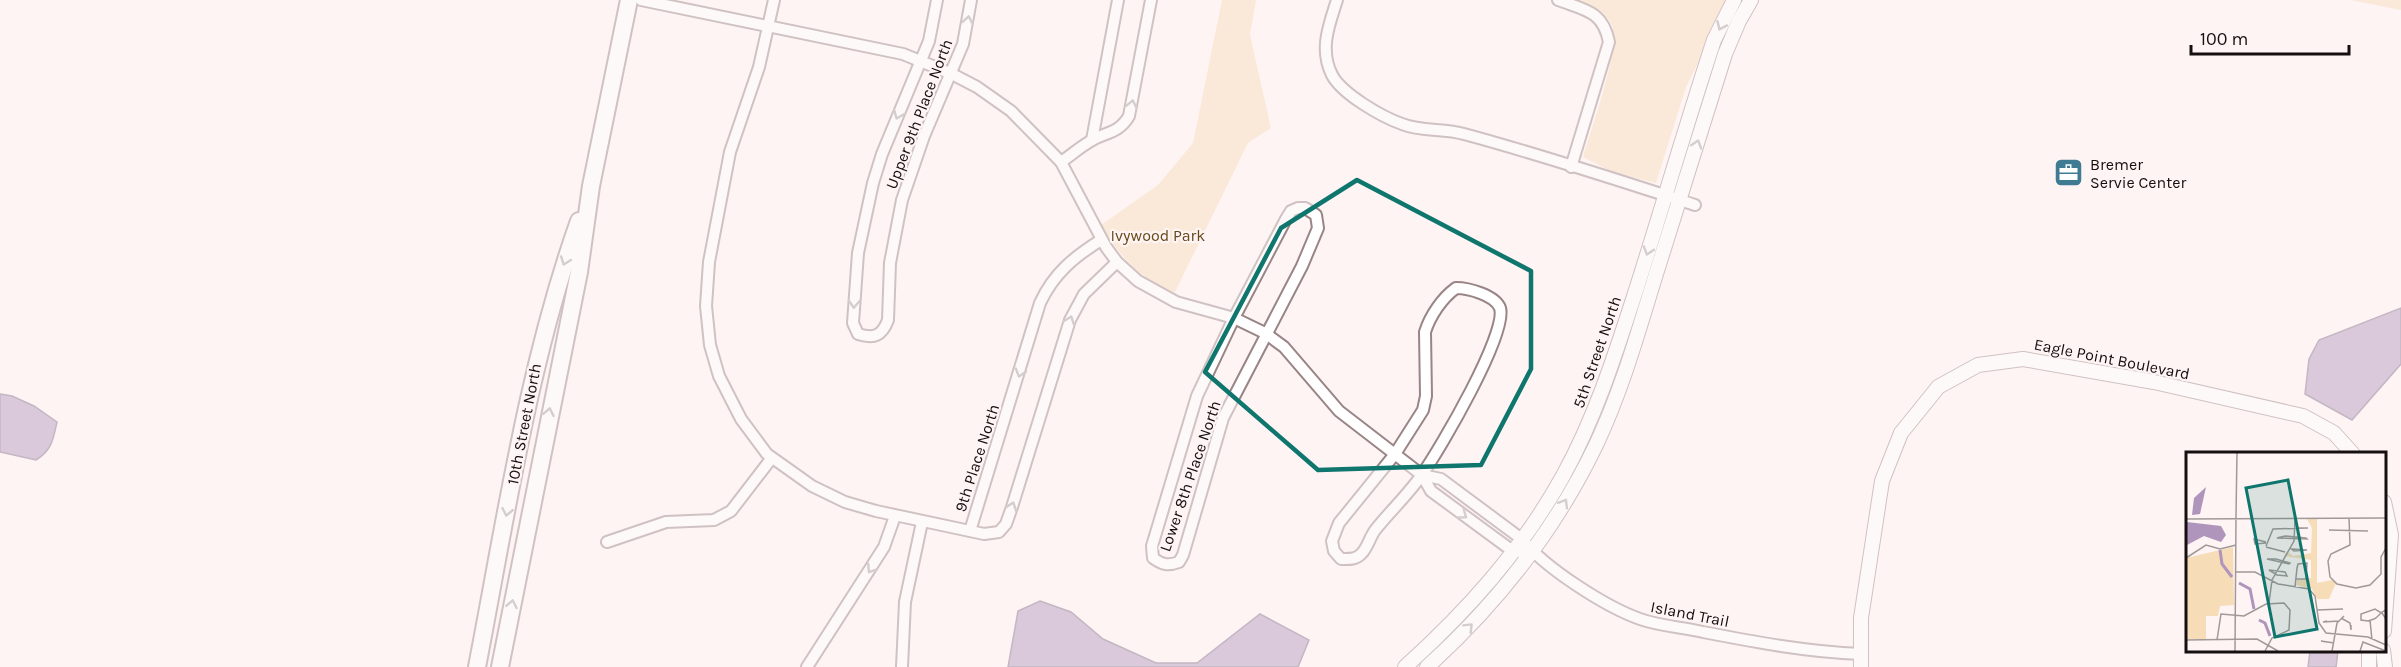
<svg xmlns="http://www.w3.org/2000/svg" width="2401" height="667" font-family="Karla,sans-serif">
<rect width="100%" height="100%" fill="#fef4f4"/>
<!-- green -->
<g fill="#f7dcb8">
<path d="M1222,0H1256L1250,35L1271,128L1248,143L1174,294C1141,279 1119,256 1101,225L1158,185L1193,143Z"/>
<path d="M1579,0H1730L1686,87L1656,183L1612,172L1583,157C1590,133 1623,42 1611,23C1601,8 1590,9 1579,0Z"/>
<polygon points="2351,0 2401,0 2401,10"/>
</g>
<!-- water -->
<g fill="#af94bb" stroke="#816c87" stroke-width="1.5">
<polygon points="2401,308 2401,364 2352,420 2305,394 2309,359 2319,340"/>
<path d="M0,394L12,396L34,406L57,422C53,440 52,450 36,460L0,452Z"/>
<polygon points="1040,601 1071,612 1103,639 1156,663 1197,663 1260,614 1309,640 1298,667 1008,667 1018,611"/>
<polygon points="2310,651 2338,651 2336,667 2308,667"/>
</g>
<g fill="none" stroke-linecap="round" stroke-linejoin="round">
<defs>
<g id="minor">
<polyline points="641,0 903,54 952,74 977,87 1011,111 1061,162 1106,247 1117,262 1138,281 1176,302 1234,318 1265,333 1284,347 1339,411 1422,475 1431,491 1514,552 1532,552"/>
<polyline points="774,0 759,67 730,152 709,262 706,306 710,345 719,376 741,419 767,454 812,486 845,502 876,511 984,534 999,532 1006,524 1012,507 1070,320 1084,294 1117,262"/>
<path d="M937,0L929,41L882,154L873,183L858,253L853,323L858,334C874,339 882,336 888,320L890,263L902,200L924,136L963,44L971,0"/>
<path d="M1337,0C1329,25 1319,49 1332,75C1342,94 1382,117 1402,124C1422,132 1444,128 1464,134C1542,155 1618,180 1695,205"/>
<path d="M1558,0C1585,10 1603,11 1609,42L1571,167"/>
<polyline points="1092,140 1118,0"/>
<path d="M1061,162C1070,156 1079,148 1089,142C1103,132 1118,135 1129,116L1151,0"/>
<path d="M1298,208H1305L1316,215L1318,228L1302,266L1223,418L1183,555L1179,562C1168,566 1163,565 1153,558L1152,546L1197,396L1234,318L1286,219L1291,211Z"/>
<path d="M1456,288C1468,288 1495,295 1500,308C1508,333 1440,449 1423,473C1409,494 1391,510 1376,529C1370,536 1368,547 1362,553C1356,560 1349,559 1341,559L1334,551L1332,541L1339,523L1395,454L1423,410L1426,396L1425,332C1430,316 1442,298 1456,288Z"/>
<path d="M1422,475L1441,479L1523,540C1545,568 1606,607 1640,619C1659,626 1682,627 1703,632C1755,642 1807,652 1861,654"/>
<path d="M970,531L1040,303C1054,273 1074,257 1101,240"/>
<polyline points="607,542 666,522 714,520 731,511 771,459"/>
<polyline points="807,667 884,547 895,516"/>
<polyline points="902,667 905,602 922,522"/>
</g>
<g id="tertiary">
<polyline points="2384,502 2391,535 2384,631"/>
<polyline points="2369,650 2369,667"/>
<polyline points="2383,650 2385,667"/>
<path d="M1405,667C1467,611 1522,550 1563,476C1596,416 1616,352 1637,287C1663,205 1687,122 1714,40L1734,0"/>
<path d="M1427,667C1497,604 1555,530 1596,445C1622,390 1638,332 1656,274C1679,201 1702,127 1725,54L1739,21L1751,0"/>
<polyline points="1861,667 1861,618 1882,481 1901,433 1935,391 1938,387 1978,365 2023,359 2154,382 2303,416 2334,433 2353,454"/>
</g>
<g id="secondary">
<path d="M477,667C506,517 528,365 579,221"/>
<polyline points="500,667 579,272 591,186 629,0"/>
</g>
</defs>
<!-- minor casing -->
<use href="#minor" stroke="#9a8586" stroke-width="14"/>
<!-- tertiary casing -->
<use href="#tertiary" stroke="#9a8586" stroke-width="16"/>
<!-- secondary casing -->
<use href="#secondary" stroke="#9a8586" stroke-width="20"/>
<!-- minor -->
<use href="#minor" stroke="#fff" stroke-width="10"/>
<!-- tertiary -->
<use href="#tertiary" stroke="#fff" stroke-width="14"/>
<!-- secondary -->
<use href="#secondary" stroke="#fff" stroke-width="16"/>
</g>
<!-- one-way arrows -->
<defs><path id="oneway-chevron" d="M-2-3.5L2.5 0L-2 3.5" fill="none" stroke-width="1.6" stroke-linecap="round" stroke-linejoin="round" transform="scale(1.5)"/></defs>
<g stroke="#a29f9f">
<use href="#oneway-chevron" transform="translate(968 20) rotate(-80)"/>
<use href="#oneway-chevron" transform="translate(1721 26) rotate(114)"/>
<use href="#oneway-chevron" transform="translate(1132 104) rotate(-78)"/>
<use href="#oneway-chevron" transform="translate(898 115) rotate(112)"/>
<use href="#oneway-chevron" transform="translate(1697 144) rotate(-73)"/>
<use href="#oneway-chevron" transform="translate(1648 251) rotate(107)"/>
<use href="#oneway-chevron" transform="translate(565 261) rotate(110)"/>
<use href="#oneway-chevron" transform="translate(854 304) rotate(92)"/>
<use href="#oneway-chevron" transform="translate(1070 320) rotate(-70)"/>
<use href="#oneway-chevron" transform="translate(1020 373) rotate(107)"/>
<use href="#oneway-chevron" transform="translate(549 412) rotate(-79)"/>
<use href="#oneway-chevron" transform="translate(1564 503) rotate(-59)"/>
<use href="#oneway-chevron" transform="translate(1012 506) rotate(-71)"/>
<use href="#oneway-chevron" transform="translate(507 512) rotate(101)"/>
<use href="#oneway-chevron" transform="translate(1463 515) rotate(36)"/>
<use href="#oneway-chevron" transform="translate(871 569) rotate(123)"/>
<use href="#oneway-chevron" transform="translate(512 604) rotate(-79)"/>
<use href="#oneway-chevron" transform="translate(1469 627) rotate(-45)"/>
</g>
<!-- marked area -->
<path d="M0 0H2401V667H0ZM1357,180L1531,271V369L1481,465L1318,470L1205,372L1281,228Z" fill="#fef4f4" fill-opacity=".55" fill-rule="evenodd"/>
<path fill="none" stroke="#0f766e" stroke-width="4.5" stroke-linejoin="round" d="M1357,180L1531,271V369L1481,465L1318,470L1205,372L1281,228Z"/>
<!-- icons -->
<defs>
<symbol id="office-square" viewBox="-11 -11 22 22"><rect x="-9" y="-9" width="18" height="18" rx="4" fill="#3f7b92" stroke="#fef4f4"/><path d="M-6-3h4V-5.5h4V-3h4V5H-6ZM-1-4.5V-3h2v-1.5ZM-6 0V1H6V0Z" fill="#fff"/></symbol>
</defs>
<g fill-rule="evenodd">
<use href="#office-square" x="2052" y="156" width="33" height="33"/>
</g>
<g text-anchor="middle" dominant-baseline="central" stroke-width="4.5" stroke-linejoin="round" paint-order="stroke">
<!-- street labels -->
<g font-size="16" fill="#160f0f" stroke="#fef4f4">
<text transform="translate(919 114) rotate(-69)">Upper 9th Place North</text>
<text transform="translate(1597 352) rotate(-71)">5th Street North</text>
<text transform="translate(2112 359) rotate(11)">Eagle Point Boulevard</text>
<text transform="translate(524 424) rotate(-79)">10th Street North</text>
<text transform="translate(977 458) rotate(-72)">9th Place North</text>
<text transform="translate(1190 476) rotate(-71)">Lower 8th Place North</text>
<text transform="translate(1690 614) rotate(11)">Island Trail</text>
</g>
<!-- poi labels -->
<g font-size="16" fill="#160f0f" stroke="#fef4f4" text-anchor="start">
<text x="2090" y="164">Bremer<tspan x="2090" dy="18">Servie Center</tspan></text>
</g>
<!-- park labels -->
<g font-size="16" fill="#664819" stroke="#fef4f4">
<text x="1158" y="235">Ivywood Park</text>
</g>
</g>
<!-- overview -->
<g transform="translate(2186 452)">
<rect width="200" height="200" fill="#fef4f4"/>
<path d="M121,67H131V131L146,128L150,131L143,147H131L126,137L110,133L111,128L125,126V108L98,104L101,99L107,104L125,101L126,76ZM47,95L48,153L34,154L32,164H20V187H0V106Z" fill="#f7dcb8"/>
<path d="M20,35L14,62L6,63L8,46ZM1,70L35,74L40,83L35,90L18,84L1,93Z" fill="#af94bb"/>
<path fill="none" stroke="#af94bb" stroke-width="3" d="M34,98L36,112L46,125M53,131L64,137L68,157M73,168L79,171L84,184"/>
<path fill="none" stroke="#a19898" stroke-width="1.5" d="M50,65L51,0M163,66L164,93L145,102L142,109L144,125L151,132L170,136L184,133L195,122V105L200,96M0,67L200,66M143,78L182,79M99,84L120,86L121,87L91,86ZM80,91L69,92L68,87L80,90M80,94L87,77L122,76H111M80,95L99,100M104,96L108,99L121,98L106,97M0,106L20,93L34,97L50,93M81,107H90L104,111L103,112ZM83,118L99,120L101,124L91,123ZM50,120H69L92,132L123,137L129,144L133,171L140,181L182,185L200,193M109,135L111,116L112,112L121,111L120,127H110M83,151L86,128L108,89L109,67M131,158L157,157M200,158L196,160L190,166L188,167L182,169L175,168V162L189,157L194,160L195,161H196L200,167M155,166L164,171L165,178V173M184,168L186,188M141,169L137,170L153,169M0,188L71,187L92,199M31,188L35,162L58,164L80,152L98,151L104,158L103,178L86,186L79,199M141,190L135,189L148,191M49,199L50,65M146,199L151,171L158,164M174,199L177,190L200,199"/>
<path fill="#0f766e" fill-opacity="0.15" stroke="#0f766e" stroke-width="3" d="M102,28L131,177L89,185L60,36Z"/>
<rect width="200" height="200" fill="none" stroke="#160f0f" stroke-width="3"/>
</g>
<!-- scale -->
<path d="M2191 45v9h158v-9" fill="none" stroke="#160f0f" stroke-width="3"/>
<text x="2200" y="45" font-size="18" fill="#160f0f" stroke="#fef4f4" stroke-width="4.5" paint-order="stroke">100 m</text>
</svg>
